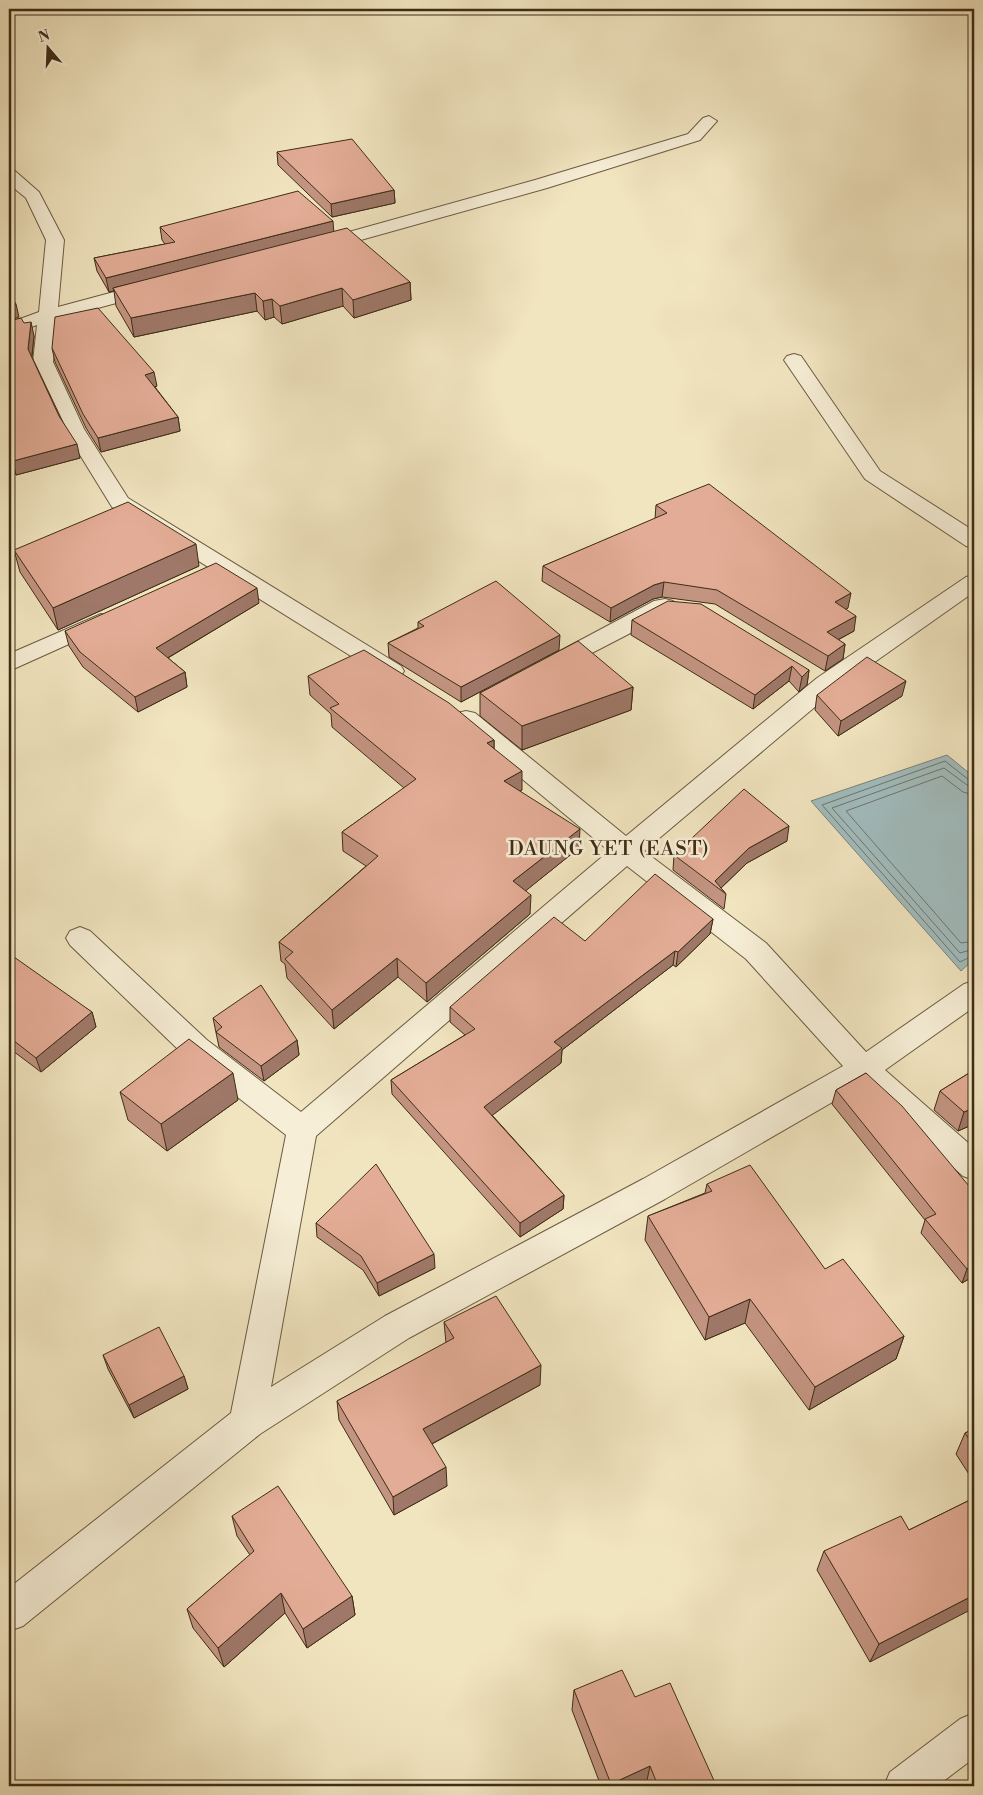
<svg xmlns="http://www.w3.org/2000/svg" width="983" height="1795" font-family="'Libre Bodoni',serif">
<rect width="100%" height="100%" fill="#f1e5c0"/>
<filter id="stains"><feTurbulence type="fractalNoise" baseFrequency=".004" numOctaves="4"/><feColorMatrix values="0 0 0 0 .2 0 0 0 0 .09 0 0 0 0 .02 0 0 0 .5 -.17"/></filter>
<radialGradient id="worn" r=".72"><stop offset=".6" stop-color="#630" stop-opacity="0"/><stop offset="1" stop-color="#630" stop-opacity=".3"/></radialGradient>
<!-- water -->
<polygon fill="#a1bcbe" stroke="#79837a" points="947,755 974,777 974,959 961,971 811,801"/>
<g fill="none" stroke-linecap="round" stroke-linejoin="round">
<!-- shore -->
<g stroke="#70746a" stroke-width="1">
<polyline points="974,781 969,780 945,761 822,805 960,962 974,955"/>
<polyline points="974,787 967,785 944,768 832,808 960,953 974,949"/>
<polyline points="974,795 963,792 942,776 846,811 961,943 974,941"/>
</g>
<defs>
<g id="minor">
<polygon points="709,116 717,121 700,140 547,188 325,250 313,250 310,246 313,242 535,180 688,134 703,118"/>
<polygon points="9,170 15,171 39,192 64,240 58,307 151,282 157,284 160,288 157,292 57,319 53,362 84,429 128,498 401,666 404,671 401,676 392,679 383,676 112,507 64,429 33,362 37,325 9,335 9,323 39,312 46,240 26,198 9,184"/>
<polygon points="794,354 801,356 880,471 974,531 974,548 966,546 865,479 784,360 787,356"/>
<path d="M974,575V592L835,690L644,851L766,943L866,1052L964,984L974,981V1007L885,1070L974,1148V1180L963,1176L862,1085L665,1199L409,1338L260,1434L23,1626L9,1631V1588L231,1413L286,1135L185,1056L70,945L66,938L70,931L80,927L90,931L207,1040L301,1112L609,851L457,725L454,719L457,713L466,711L475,713L626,836L817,678L966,577ZM627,866L746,959L843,1066L643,1179L385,1316L271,1387L316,1136Z"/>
<polygon points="665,599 673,601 677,606 673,611 561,669 553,672 545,669 541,664 545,659 654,601"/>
<polygon points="101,614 109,616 113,621 109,626 9,671 9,654"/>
<polygon points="974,1713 974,1758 937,1786 884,1786 890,1772 960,1719"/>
</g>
</defs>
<!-- minor casing -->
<use href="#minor" stroke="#6b5b40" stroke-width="2"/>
<!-- minor -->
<use href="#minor" fill="#f6eed6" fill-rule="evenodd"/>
</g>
<!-- wall -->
<g fill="#c39481" stroke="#3e2d15">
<polygon points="277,152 394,190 395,203 332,217 278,165"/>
<polygon points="160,227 334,232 410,282 411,300 354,318 343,306 282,324 274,317 265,320 257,311 134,337 116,306 114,291 109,292 97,271 94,258 165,244 162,240"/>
<polygon points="9,321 24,323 34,336 32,357 80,458 16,475 9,464"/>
<polygon points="52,348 157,386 155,387 178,417 180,431 101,452 86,428 55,362"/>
<polygon points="656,505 848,608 846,609 854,631 838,640 845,644 843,659 825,671 715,604 662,597 653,599 610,622 542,581 543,566 655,519"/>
<polygon points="14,550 199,566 58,630 20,572"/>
<polygon points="259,603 168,658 185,672 187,687 138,712 83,667 69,646 65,631"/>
<polygon points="632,620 809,670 807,685 799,692 789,681 753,709 631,635"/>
<polygon points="418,622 559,650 461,702 389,657 388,643 418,628"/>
<polygon points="308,676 494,740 494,749 522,790 520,791 579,848 525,891 530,914 427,1002 398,977 334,1029 287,978 285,964 281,961 279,942 366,866 343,851 342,832 404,788 332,727 331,714 310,695"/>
<polygon points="633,687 631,710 522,750 480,716 480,693"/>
<polygon points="817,695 902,696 838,736 815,710"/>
<polygon points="787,841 747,863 721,888 726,894 724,909 673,870 674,855"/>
<polygon points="713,919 710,934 676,967 673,965 562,1050 561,1063 492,1115 564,1195 563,1209 520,1237 392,1094 391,1080 465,1035 450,1022 450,1007 585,941"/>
<polygon points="9,960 92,1012 96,1027 41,1072 9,1048"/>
<polygon points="213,1018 297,1040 299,1055 264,1081 219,1047"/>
<polygon points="974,1070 974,1124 958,1131 934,1110 940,1091"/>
<polygon points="866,1073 974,1276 962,1283 921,1233 925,1220 832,1104 836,1090"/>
<polygon points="120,1092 238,1100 167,1151 128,1120"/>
<polygon points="707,1184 904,1336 896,1359 809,1410 745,1323 705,1340 645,1240 648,1216 705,1193"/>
<polygon points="316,1223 435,1268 379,1296 363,1270 317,1237"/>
<polygon points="444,1322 540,1385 432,1444 447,1486 394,1515 339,1420 337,1401 446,1343"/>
<polygon points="103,1355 184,1376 188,1389 134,1418 108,1369"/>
<polygon points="974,1429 974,1482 956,1454 965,1433"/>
<polygon points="974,1498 870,1662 817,1570 824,1551 909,1530"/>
<polygon points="232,1516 352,1596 355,1615 307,1648 285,1613 224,1667 193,1628 187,1609 250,1555 237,1536"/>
<polygon points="574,1690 635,1697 716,1786 646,1786 646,1785 642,1786 601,1786 572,1710"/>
</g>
<!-- shaded-wall -->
<g fill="#9f7869" stroke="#3e2d15">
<polygon points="394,190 395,203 332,217 331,204"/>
<polygon points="333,221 334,235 113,288 114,291 109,292 106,278"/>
<polygon points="410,282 411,300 354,318 353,300"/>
<polygon points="342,288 343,306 282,324 280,306"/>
<polygon points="255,293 257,311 134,337 131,318"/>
<polygon points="272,299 274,317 265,320 263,301"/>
<polygon points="16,304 19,317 9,321 9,306"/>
<polygon points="31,322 34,336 31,363 28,349"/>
<polygon points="154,372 157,386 148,389 145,375"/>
<polygon points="178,417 180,431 101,452 98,438"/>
<polygon points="77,444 80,458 16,475 13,461"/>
<polygon points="196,544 199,566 58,630 53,608"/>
<polygon points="664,582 662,597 653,599 610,622 611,608 654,585"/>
<polygon points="257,588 259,603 159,663 156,648"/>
<polygon points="851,593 848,608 832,617 835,602"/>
<polygon points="856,616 854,631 824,647 827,632"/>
<polygon points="560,635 559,650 461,702 461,687"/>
<polygon points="845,644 843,659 825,671 828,656"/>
<polygon points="792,666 789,681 753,709 755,695"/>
<polygon points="809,670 807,685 799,692 802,677"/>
<polygon points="185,672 187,687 138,712 135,697"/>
<polygon points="906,681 902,696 838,736 841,721"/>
<polygon points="633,687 631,710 522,750 522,726"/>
<polygon points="494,740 494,759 487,743"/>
<polygon points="522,771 522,790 504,801 504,781"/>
<polygon points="789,826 787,841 747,863 720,889 715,881 749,848"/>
<polygon points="580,829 579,848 513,901 513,881"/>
<polygon points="531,895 530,914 427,1002 426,983"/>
<polygon points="713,919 710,934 676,967 678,952"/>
<polygon points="675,951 673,965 562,1050 561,1063 485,1121 484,1107 554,1042"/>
<polygon points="397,958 398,977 334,1029 332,1010"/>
<polygon points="92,1012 96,1027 41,1072 36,1058"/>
<polygon points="297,1040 299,1055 264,1081 261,1066"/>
<polygon points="233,1073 238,1100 167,1151 161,1124"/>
<polygon points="974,1108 974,1124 958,1131 964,1112"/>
<polygon points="564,1195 563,1209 520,1237 520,1223"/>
<polygon points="434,1254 435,1268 379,1296 377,1283"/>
<polygon points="974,1265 974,1276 962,1283 967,1269"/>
<polygon points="750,1299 745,1323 705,1340 709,1317"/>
<polygon points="904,1336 896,1359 809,1410 815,1387"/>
<polygon points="541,1365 540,1385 424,1448 423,1429"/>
<polygon points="184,1376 188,1389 134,1418 129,1405"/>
<polygon points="446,1467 447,1486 394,1515 393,1497"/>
<polygon points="281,1593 285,1613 224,1667 218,1648"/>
<polygon points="974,1595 974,1608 870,1662 879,1644"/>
<polygon points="352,1596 355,1615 307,1648 303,1629"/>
<polygon points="650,1766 646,1785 642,1786 610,1786 611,1784"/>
</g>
<!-- building -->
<g fill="#e3ac96" stroke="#3e2d15">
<polygon points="352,139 394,190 331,204 277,152"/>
<polygon points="298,191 333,221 106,278 94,258 175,242 160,227"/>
<polygon points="347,228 410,282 353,300 342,288 280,306 272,299 263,301 255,293 131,318 113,288"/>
<polygon points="9,293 16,304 9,306"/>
<polygon points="98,308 154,372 145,375 178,417 98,438 83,414 52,348 55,317"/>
<polygon points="21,318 24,323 31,322 28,349 59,416 77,444 13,461 9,455 9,321"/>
<polygon points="709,484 851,593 835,602 856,616 827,632 845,644 828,656 717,590 664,582 654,585 611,608 543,566 667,513 656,505"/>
<polygon points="128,502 196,544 53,608 14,550"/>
<polygon points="216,563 257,588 156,648 185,672 135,697 80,652 65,631"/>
<polygon points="496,581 560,635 461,687 388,643 424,626 418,622"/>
<polygon points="668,601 701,604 809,670 802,677 792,666 755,695 632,620"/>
<polygon points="578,641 633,687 522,726 480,693"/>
<polygon points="364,650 449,703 494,740 487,743 522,771 504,781 580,829 513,881 531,895 426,983 397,958 332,1010 285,959 293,952 279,942 378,856 342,832 416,779 330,708 339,704 308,676"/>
<polygon points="867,657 906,681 841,721 817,695"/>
<polygon points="744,789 789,826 749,848 715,881 726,894 674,855"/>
<polygon points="655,874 713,919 678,952 675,951 554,1042 562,1048 484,1107 564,1195 520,1223 391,1080 475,1029 450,1007 554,917 585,941"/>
<polygon points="14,957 92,1012 36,1058 9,1037 9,960"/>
<polygon points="261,985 297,1040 261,1066 216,1032 222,1027 213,1018"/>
<polygon points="189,1039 233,1073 161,1124 120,1092"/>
<polygon points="974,1070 974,1108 964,1112 940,1091"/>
<polygon points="866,1073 902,1106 974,1192 974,1265 967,1269 925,1219 936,1214 836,1090"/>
<polygon points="376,1164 434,1254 377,1283 361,1256 316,1223"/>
<polygon points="750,1165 825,1269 843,1259 904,1336 815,1387 750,1299 709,1317 648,1216 712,1191 707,1184"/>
<polygon points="496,1296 541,1365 423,1429 446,1467 393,1497 337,1401 454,1338 444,1322"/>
<polygon points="159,1327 184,1376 129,1405 103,1355"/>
<polygon points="974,1429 974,1447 965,1433"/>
<polygon points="278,1486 352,1596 303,1629 281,1593 218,1648 187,1609 254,1551 232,1516"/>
<polygon points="974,1498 974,1595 879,1644 824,1551 901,1516 909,1530"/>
<polygon points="622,1670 635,1697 670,1683 716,1785 714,1786 658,1786 650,1766 611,1784 574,1690"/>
</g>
<g text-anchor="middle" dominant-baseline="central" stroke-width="5" stroke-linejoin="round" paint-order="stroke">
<!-- quarter labels -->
<g font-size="20" letter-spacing="1" fill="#3e2d15" stroke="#f6eed6">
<text x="609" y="849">DAUNG YET (EAST)</text>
</g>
</g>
<!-- margin -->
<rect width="983" height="1795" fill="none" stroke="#f1e5c0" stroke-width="30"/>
<rect x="10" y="10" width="963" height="1775" fill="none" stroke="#3e2d15" stroke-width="2.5"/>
<rect x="15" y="15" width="953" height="1765" fill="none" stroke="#3e2d15"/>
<!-- north arrow -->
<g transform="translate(48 48) rotate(341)" stroke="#f6eed6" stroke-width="4" paint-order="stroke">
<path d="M0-4L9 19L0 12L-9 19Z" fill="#3e2d15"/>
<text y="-8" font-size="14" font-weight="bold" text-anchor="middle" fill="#3e2d15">N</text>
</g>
<rect width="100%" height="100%" filter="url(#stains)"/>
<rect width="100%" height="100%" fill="url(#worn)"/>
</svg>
